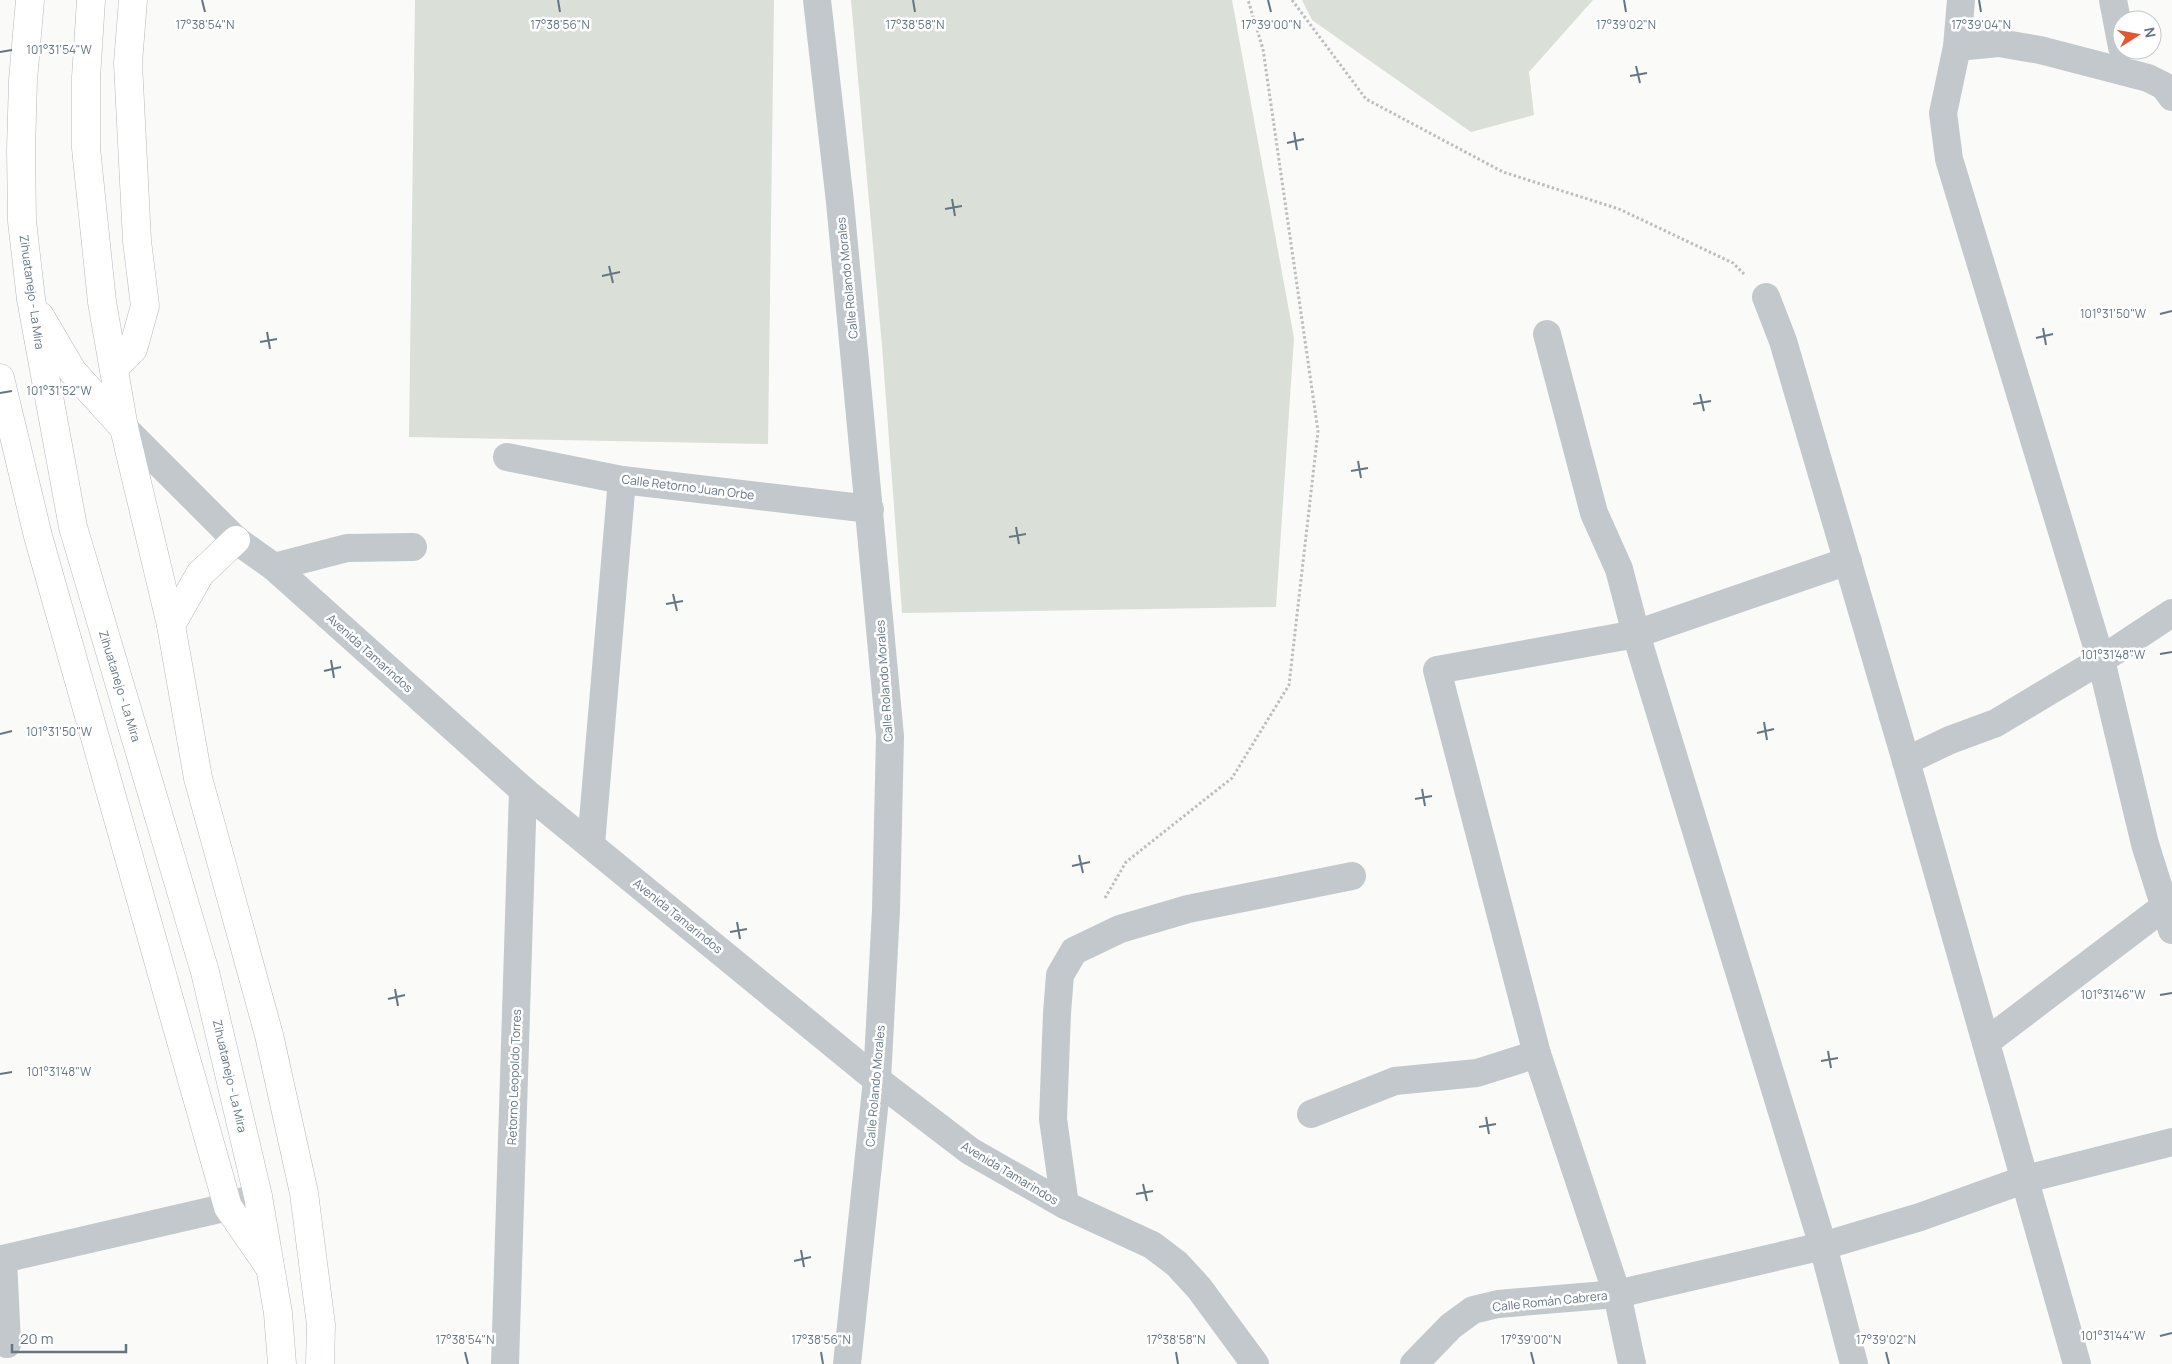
<svg xmlns="http://www.w3.org/2000/svg" width="2172" height="1364" font-family="Manrope,sans-serif">
<rect width="100%" height="100%" fill="#fafaf8"/>
<!-- green -->
<g fill="#dadfd7">
<polygon points="415,0 774,0 768,444 409,437"/>
<polygon points="851,0 1232,0 1294,338 1276,607 902,613 882,346"/>
<polygon points="1302,0 1593,0 1529,72 1534,115 1471,132 1312,20"/>
</g>
<g fill="none" stroke-linecap="round" stroke-linejoin="round">
<defs>
<g id="major">
<polyline points="114,368 133,349 145,306 137,241 128,63 133,0"/>
<polyline points="0,378 38,536 228,1207 270,1268"/>
</g>
<g id="highway">
<polyline points="30,0 23,80 21,150 22,221 31,299 73,527 205,972 258,1196 278,1313 282,1364"/>
<polyline points="91,0 86,78 86,148 102,302 124,428 171,625 198,778 269,1035 304,1193 321,1325 320,1364"/>
<polyline points="40,316 73,372 124,428"/>
<polyline points="171,625 200,574 236,540"/>
</g>
</defs>
<!-- major casing -->
<use href="#major" stroke="#b5babe" stroke-width="29"/>
<!-- highway casing -->
<use href="#highway" stroke="#b4b9bd" stroke-width="29"/>
<!-- path -->
<g stroke="#bbbfc2" stroke-width="3" stroke-dasharray="2.5 2.5" stroke-linecap="butt">
<polyline points="1292,0 1366,99 1503,172 1619,209 1733,263 1744,274"/>
<polyline points="1105,898 1126,862 1232,778 1289,685 1318,431 1263,49 1248,0"/>
</g>
<!-- minor -->
<g stroke="#c3c8cc" stroke-width="28">
<polyline points="817,0 840,202 890,736 886,910 877,1080 847,1364"/>
<polyline points="1961,0 1957,47 1943,113 1949,159 2101,660 2145,844 2172,930"/>
<polyline points="2113,0 2122,47"/>
<polyline points="1957,47 1999,43 2040,50 2148,78 2164,86 2172,97"/>
<polyline points="1766,297 1783,341 1906,761 2077,1364"/>
<polyline points="1547,334 1594,513 1619,569 1636,634 1823,1246 1854,1364"/>
<polyline points="124,428 236,540 274,567 523,790 877,1080 970,1151 1065,1205 1152,1245 1177,1264 1199,1288 1255,1364"/>
<polyline points="507,457 622,480 870,509"/>
<polyline points="274,567 347,548 413,547"/>
<polyline points="1906,761 1950,740 1996,723 2101,660 2172,613"/>
<polyline points="591,844 622,480"/>
<polyline points="1986,1042 2164,907"/>
<polyline points="1311,1114 1395,1081 1477,1073 1537,1054"/>
<polyline points="1065,1205 1053,1119 1057,1013 1060,975 1074,951 1120,929 1188,909 1352,876"/>
<polyline points="3,1259 228,1207 258,1196"/>
<polyline points="3,1259 7,1344"/>
<polyline points="505,1364 523,790"/>
<polyline points="1414,1364 1451,1326 1473,1310 1498,1304 1617,1294 1823,1246 1920,1217 2026,1179 2172,1142"/>
<polyline points="1632,1364 1617,1294 1537,1054 1437,670 1636,634 1848,561"/>
</g>
<!-- major -->
<use href="#major" stroke="#fff" stroke-width="28"/>
<!-- highway -->
<use href="#highway" stroke="#fff" stroke-width="28"/>
</g>
<!-- ticks -->
<path fill="none" stroke="#657683" stroke-width="2" d="M202,0L205,12M558,0L560,12M913,0L915,12M1268,0L1271,12M1624,0L1626,12M1979,0L1981,12M0,52L12,50M1636,66L1640,83M1630,76L1647,73M1294,132L1297,150M1287,143L1304,139M952,199L955,216M945,209L962,206M609,266L613,283M602,276L620,272M2160,314L2172,311M2043,328L2046,345M267,332L270,349M2036,338L2053,334M260,342L277,339M0,393L12,391M1700,394L1704,411M1693,404L1711,401M1358,461L1361,478M1351,471L1368,468M1016,527L1019,544M1009,537L1026,534M673,594L677,611M666,604L683,601M2160,654L2172,652M331,660L334,678M324,671L341,667M1764,722L1767,740M1757,733L1774,729M0,734L12,731M1422,789L1425,806M1415,799L1432,796M1079,855L1083,873M1072,866L1090,862M737,922L740,939M730,932L747,929M395,989L398,1006M2160,995L2172,993M388,999L405,995M1828,1051L1831,1068M1821,1061L1838,1058M0,1074L12,1072M1486,1117L1489,1134M1479,1127L1496,1124M1143,1184L1147,1201M1136,1194L1153,1191M801,1250L804,1267M794,1261L811,1257M2160,1336L2172,1333M465,1352L468,1364M821,1352L823,1364M1176,1352L1178,1364M1531,1352L1534,1364M1886,1352L1889,1364"/>
<g text-anchor="middle" dominant-baseline="central" stroke-width="5" stroke-linejoin="round" paint-order="stroke">
<!-- street labels -->
<g font-size="12" fill="#657683" stroke="#fff">
<text transform="translate(847 278) rotate(-96)">Calle Rolando Morales</text>
<text transform="translate(32 292) rotate(82)">Zihuatanejo - La Mira</text>
<text transform="translate(688 487) rotate(7)">Calle Retorno Juan Orbe</text>
<text transform="translate(370 653) rotate(42)">Avenida Tamarindos</text>
<text transform="translate(884 681) rotate(-94)">Calle Rolando Morales</text>
<text transform="translate(120 686) rotate(73)">Zihuatanejo - La Mira</text>
<text transform="translate(678 916) rotate(39)">Avenida Tamarindos</text>
<text transform="translate(230 1076) rotate(77)">Zihuatanejo - La Mira</text>
<text transform="translate(514 1077) rotate(-88)">Retorno Leopoldo Torres</text>
<text transform="translate(875 1086) rotate(-85)">Calle Rolando Morales</text>
<text transform="translate(1010 1173) rotate(31)">Avenida Tamarindos</text>
<text transform="translate(1550 1301) rotate(-6)">Calle Román Cabrera</text>
</g>
</g>
<g font-size="12" text-anchor="middle" fill="#657683" stroke="#fff" stroke-width="5" stroke-linejoin="round" paint-order="stroke">
<text x="205" y="29">17°38'54"N</text>
<text x="560" y="29">17°38'56"N</text>
<text x="915" y="29">17°38'58"N</text>
<text x="1271" y="29">17°39'00"N</text>
<text x="1626" y="29">17°39'02"N</text>
<text x="1981" y="29">17°39'04"N</text>
<text x="59" y="54">101°31'54"W</text>
<text x="2113" y="318">101°31'50"W</text>
<text x="59" y="395">101°31'52"W</text>
<text x="2113" y="659">101°31'48"W</text>
<text x="59" y="736">101°31'50"W</text>
<text x="2113" y="999">101°31'46"W</text>
<text x="59" y="1076">101°31'48"W</text>
<text x="2113" y="1340">101°31'44"W</text>
<text x="465" y="1344">17°38'54"N</text>
<text x="821" y="1344">17°38'56"N</text>
<text x="1176" y="1344">17°38'58"N</text>
<text x="1531" y="1344">17°39'00"N</text>
<text x="1886" y="1344">17°39'02"N</text>
</g>
<!-- north arrow -->
<g transform="translate(2137 35) rotate(79)"><circle r="24" fill="#ffffff" stroke="#c1c8cd"/>
<path d="M0-4L9 19L0 12L-9 19Z" fill="#e4572e"/>
<text y="-8" font-size="14" font-weight="bold" text-anchor="middle" fill="#657683">N</text>
</g>
<!-- scale -->
<path d="M12 1344v8h114v-8" fill="none" stroke="#657683" stroke-width="2.5"/>
<text x="20" y="1344" font-size="15" fill="#657683" stroke="#ffffff" stroke-width="4" paint-order="stroke">20 m</text>
</svg>
